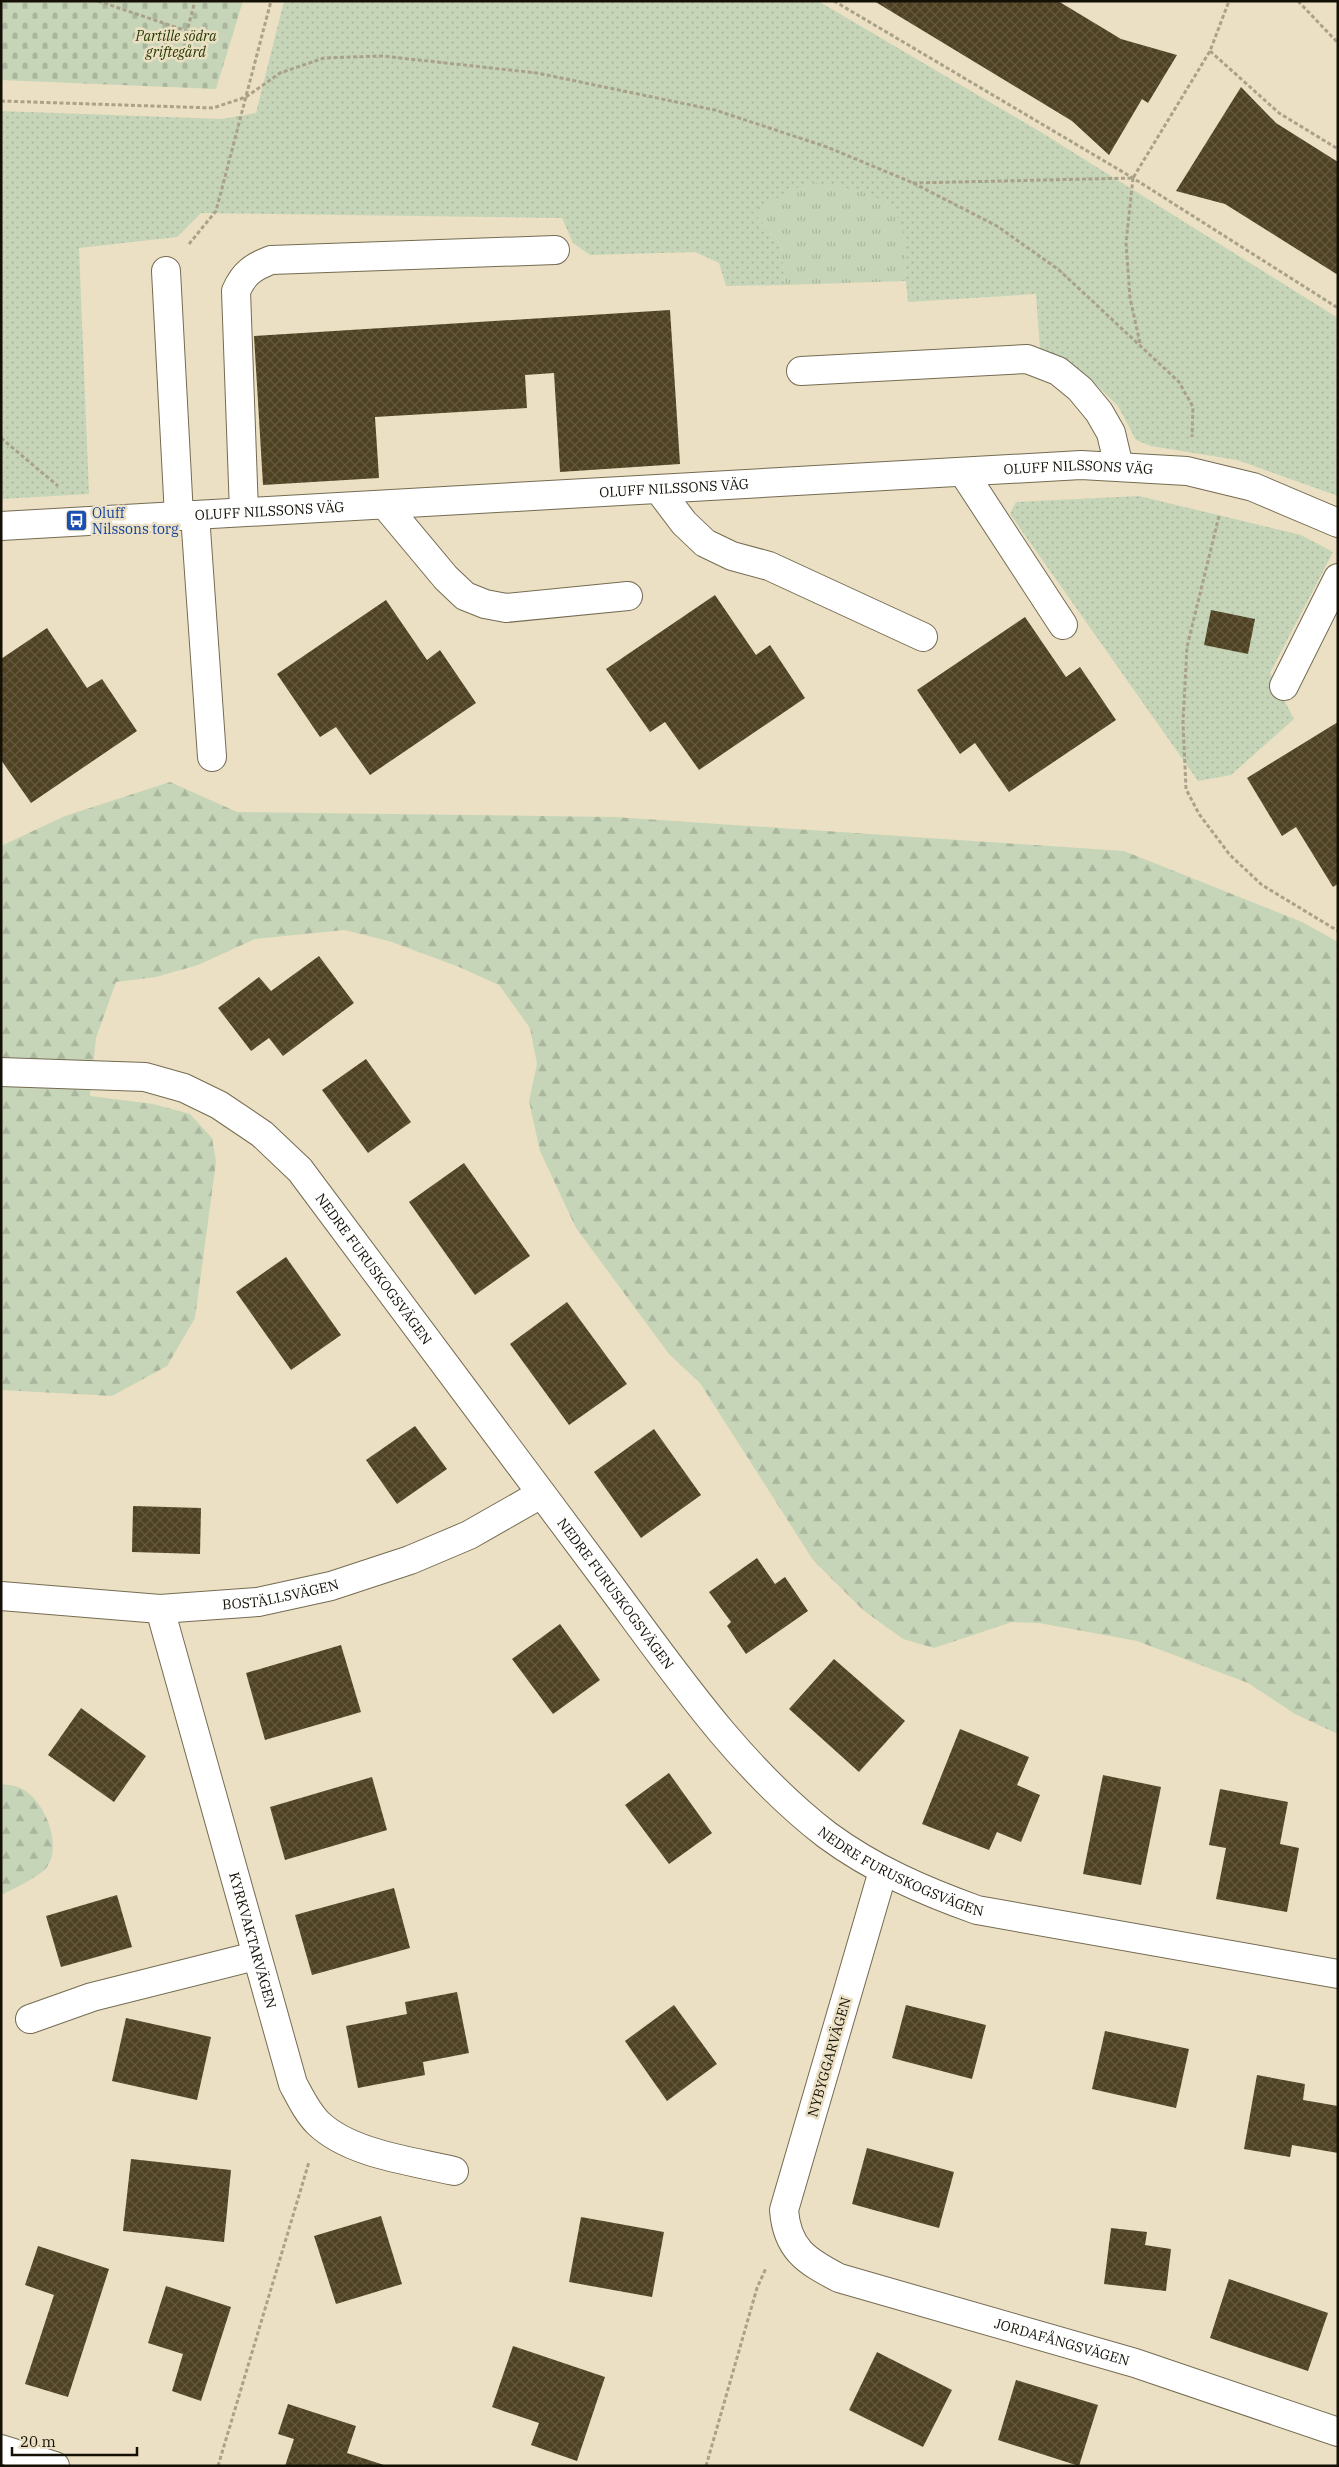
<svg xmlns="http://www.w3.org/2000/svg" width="1339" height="2467" font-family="'IBM Plex Serif',serif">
<defs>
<pattern id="grass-dots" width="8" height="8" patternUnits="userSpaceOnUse" patternTransform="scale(1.25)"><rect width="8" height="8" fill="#c6d5b8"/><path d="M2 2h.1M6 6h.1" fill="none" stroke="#a9b69d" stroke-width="1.8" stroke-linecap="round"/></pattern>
<pattern id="forest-firs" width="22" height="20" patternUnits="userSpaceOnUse" patternTransform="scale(1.25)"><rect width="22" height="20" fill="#c6d5b8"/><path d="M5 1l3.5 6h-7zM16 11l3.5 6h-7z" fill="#a9b69d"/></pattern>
<pattern id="cemetery-stones" width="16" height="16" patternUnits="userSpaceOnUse" patternTransform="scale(1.25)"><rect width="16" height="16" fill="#c6d5b8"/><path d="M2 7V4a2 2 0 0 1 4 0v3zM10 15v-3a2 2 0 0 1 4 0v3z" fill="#a9b69d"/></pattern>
<pattern id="park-tufts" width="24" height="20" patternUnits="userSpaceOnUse" patternTransform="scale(1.25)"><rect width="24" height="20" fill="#c6d5b8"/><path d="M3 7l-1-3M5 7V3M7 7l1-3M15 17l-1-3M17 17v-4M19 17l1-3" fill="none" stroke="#a9b69d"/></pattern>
<pattern id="building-cross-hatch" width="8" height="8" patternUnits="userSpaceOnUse" patternTransform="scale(1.25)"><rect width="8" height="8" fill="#4f4222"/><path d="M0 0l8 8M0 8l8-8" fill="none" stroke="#64593f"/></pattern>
</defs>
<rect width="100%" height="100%" fill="#ebe0c3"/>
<!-- grass -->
<g fill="url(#grass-dots)">
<polygon points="284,1 818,1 1039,131 1338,318 1338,496 1237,460 1151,446 1136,440 1118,406 1086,375 1040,349 1036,294 908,302 901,225 753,211 781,245 785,285 726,286 719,263 695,252 590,255 573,243 562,218 201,213 177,237 79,248 89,494 1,499 1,111 222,119 256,113"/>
<polygon points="1139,496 1301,535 1333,552 1270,673 1294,719 1231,775 1198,781 1010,514 1016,502"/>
</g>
<!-- forest -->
<g fill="url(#forest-firs)">
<polygon points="170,782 237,812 614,817 1124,851 1302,922 1338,942 1338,1734 1295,1714 1248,1683 1137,1641 1039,1623 1012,1622 934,1648 903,1639 863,1610 813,1560 700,1383 669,1354 576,1228 540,1151 529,1101 537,1064 530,1028 499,985 459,967 389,941 344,930 255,939 198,965 156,977 116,982 96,1038 90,1096 153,1104 190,1114 212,1138 216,1162 195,1318 167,1366 112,1396 1,1390 1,846 65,816"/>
<path d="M1,1784C7,1785 15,1785 20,1788C44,1798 63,1845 47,1867C39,1877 13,1889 1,1895Z"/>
</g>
<!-- cemetery -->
<polygon fill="url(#cemetery-stones)" points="1,1 243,1 216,89 1,80"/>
<!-- park -->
<path fill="url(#park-tufts)" d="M809,182C841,188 887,188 901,224C906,240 905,264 906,281L785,285L781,245L752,211Z"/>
<!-- building -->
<g fill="url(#building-cross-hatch)">
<polygon points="874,1 1058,1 1121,39 1177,55 1148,103 1142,99 1109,155 1072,121"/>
<polygon points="1241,87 1276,123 1338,162 1338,275 1225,204 1176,191"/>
<polygon points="670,310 680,464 560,472 554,373 525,375 527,408 375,417 379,478 263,485 254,336"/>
<polygon points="715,595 756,655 770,645 805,698 699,770 665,722 650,732 606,669"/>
<polygon points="386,600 427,660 440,650 476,703 370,775 336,727 320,737 277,674"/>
<polygon points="1211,610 1255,619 1248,654 1204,645"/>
<polygon points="1025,617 1066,677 1080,667 1116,720 1009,792 975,743 960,754 917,690"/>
<polygon points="47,628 87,688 102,679 137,731 31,803 1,760 1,659"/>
<polygon points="1338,722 1338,884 1333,887 1296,827 1282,836 1247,778"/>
<polygon points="319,956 354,1003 283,1056 269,1038 251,1051 218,1008 259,977 271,991"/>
<polygon points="366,1059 411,1122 368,1153 322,1090"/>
<polygon points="464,1163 530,1256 475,1295 409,1202"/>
<polygon points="286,1257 341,1335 291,1370 236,1292"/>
<polygon points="567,1302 627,1384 569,1425 510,1344"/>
<polygon points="415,1426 447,1469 397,1504 366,1460"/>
<polygon points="654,1429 701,1495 641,1538 594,1472"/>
<polygon points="133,1506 201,1508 200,1554 132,1552"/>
<polygon points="757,1558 775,1584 785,1577 808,1611 746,1654 727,1626 731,1622 709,1592"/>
<polygon points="560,1624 600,1680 553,1714 512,1659"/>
<polygon points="341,1645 361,1712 265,1740 246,1673"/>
<polygon points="834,1659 905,1721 859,1772 789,1709"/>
<polygon points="81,1708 146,1756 114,1802 48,1755"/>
<polygon points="960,1729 1029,1757 1017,1785 1040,1795 1021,1842 997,1832 989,1850 922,1824"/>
<polygon points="669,1773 712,1833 669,1864 625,1805"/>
<polygon points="1103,1775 1161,1787 1141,1885 1083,1874"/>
<polygon points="372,1777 387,1830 285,1860 270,1807"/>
<polygon points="1220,1789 1288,1802 1280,1844 1299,1848 1287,1912 1216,1899 1226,1848 1209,1845"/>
<polygon points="394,1888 410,1948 312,1975 295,1915"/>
<polygon points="117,1895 132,1947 61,1967 46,1916"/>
<polygon points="457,1992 469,2053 423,2062 425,2075 358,2088 346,2026 407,2014 405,2002"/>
<polygon points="674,2005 717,2064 667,2101 625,2041"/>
<polygon points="906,2005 986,2025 972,2079 892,2058"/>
<polygon points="126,2018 211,2037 197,2100 112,2081"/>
<polygon points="1105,2031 1189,2049 1176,2108 1092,2089"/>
<polygon points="1257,2075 1305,2084 1303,2100 1338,2106 1338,2153 1292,2145 1290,2157 1244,2149"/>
<polygon points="867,2148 954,2172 939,2228 852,2204"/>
<polygon points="131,2159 231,2170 224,2242 123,2231"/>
<polygon points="381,2216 402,2284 336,2304 314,2236"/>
<polygon points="581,2217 664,2232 652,2297 569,2282"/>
<polygon points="1111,2228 1147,2232 1145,2245 1171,2249 1166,2291 1104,2284"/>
<polygon points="38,2246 109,2269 68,2397 25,2384 54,2295 25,2285"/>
<polygon points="1229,2279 1328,2313 1308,2371 1210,2338"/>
<polygon points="166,2286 231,2307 201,2401 172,2391 183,2354 148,2343"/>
<polygon points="513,2346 605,2377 577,2461 531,2445 539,2423 492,2407"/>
<polygon points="877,2352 952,2390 923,2447 849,2410"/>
<polygon points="1016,2380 1098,2405 1079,2466 998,2440"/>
<polygon points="288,2404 356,2426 347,2453 387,2466 285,2466 294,2439 278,2434"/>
</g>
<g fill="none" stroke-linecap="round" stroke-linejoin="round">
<defs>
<g id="minor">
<polyline points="166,271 179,516"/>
<polyline points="801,371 1027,359 1058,371 1080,389 1099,412 1111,433 1119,467"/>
<polyline points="963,472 1063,625"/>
<polyline points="659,490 684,523 705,543 732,556 769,566 923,637"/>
<polyline points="385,505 446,578 465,596 485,604 506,608 628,596"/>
<path d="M244,512L236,291C244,273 253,267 271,260L555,250"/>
<polyline points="195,515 212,757"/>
<path id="s1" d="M1,526L1081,465L1187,471L1253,487L1338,523"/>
<polyline points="1284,686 1338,578"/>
<path id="s2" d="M1,1072L145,1077L184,1088L219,1105L262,1134L300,1170C401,1305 501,1441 603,1576C671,1667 736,1765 827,1835C873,1869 924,1891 977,1910L1338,1974"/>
<path id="s3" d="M1,1596L160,1609L258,1602L331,1586L410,1560L469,1535L541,1494"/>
<path id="s4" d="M160,1609L293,2084C300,2097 307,2112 318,2123C350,2154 412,2161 454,2171"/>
<path id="s5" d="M883,1871L784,2210C787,2249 806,2261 839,2278L1135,2363L1338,2432"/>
<polyline points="30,2019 92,1997 255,1956"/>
<polyline points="1,2449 55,2466"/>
</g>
</defs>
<!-- minor casing -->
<use href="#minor" stroke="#756b52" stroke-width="30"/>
<!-- path -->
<g stroke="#aaa189" stroke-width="3" stroke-dasharray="4 2.5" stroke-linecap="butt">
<polyline points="98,1 187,31 195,1"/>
<polyline points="834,1 1133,178 1338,308"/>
<polyline points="1298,1 1338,43"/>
<polyline points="1210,51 1279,113 1338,149"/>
<polyline points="1,101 213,108 246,97 280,73 324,58 382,56 537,73 715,110 827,147 913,183 997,226 1059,270 1179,382 1193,407 1192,437"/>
<polyline points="1133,178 1126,243 1130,298 1140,343"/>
<polyline points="913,183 1133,178 1210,51 1229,1"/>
<polyline points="189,244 216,211 271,1"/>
<polyline points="1,438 58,486"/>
<polyline points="1219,516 1187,647 1183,722 1186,789 1199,814 1230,855 1262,885 1338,931"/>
<polyline points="218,2466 309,2162"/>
<polyline points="706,2466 757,2288 766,2268"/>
</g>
<!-- minor -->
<use href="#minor" stroke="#fff" stroke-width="28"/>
</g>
<!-- icons -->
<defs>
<symbol id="bus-square" viewBox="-11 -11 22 22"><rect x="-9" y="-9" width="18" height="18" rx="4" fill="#1a4fb4" stroke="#ebe0c3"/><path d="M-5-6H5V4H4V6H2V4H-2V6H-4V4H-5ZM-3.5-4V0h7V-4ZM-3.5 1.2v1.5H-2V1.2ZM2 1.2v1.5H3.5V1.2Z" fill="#fff"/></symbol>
</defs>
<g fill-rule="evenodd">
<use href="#bus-square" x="64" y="508" width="25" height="25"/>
</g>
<g text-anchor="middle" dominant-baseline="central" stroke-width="5" stroke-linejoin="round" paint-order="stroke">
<!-- park labels -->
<g font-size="14" font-style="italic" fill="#273b04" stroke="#ebe0c3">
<text x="176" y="36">Partille södra<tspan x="176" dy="16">griftegård</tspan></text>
</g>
<!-- street labels -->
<g font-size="14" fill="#141006" stroke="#ebe0c3">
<text stroke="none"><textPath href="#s1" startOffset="1079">OLUFF NILSSONS VÄG</textPath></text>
<text stroke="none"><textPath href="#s1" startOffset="674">OLUFF NILSSONS VÄG</textPath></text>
<text stroke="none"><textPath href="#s1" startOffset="269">OLUFF NILSSONS VÄG</textPath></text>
<text stroke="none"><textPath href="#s2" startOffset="451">NEDRE FURUSKOGSVÄGEN</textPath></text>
<text stroke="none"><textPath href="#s3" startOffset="281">BOSTÄLLSVÄGEN</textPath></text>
<text stroke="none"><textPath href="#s2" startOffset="856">NEDRE FURUSKOGSVÄGEN</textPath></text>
<text stroke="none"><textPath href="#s2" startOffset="1261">NEDRE FURUSKOGSVÄGEN</textPath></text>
<text stroke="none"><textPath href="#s4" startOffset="344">KYRKVAKTARVÄGEN</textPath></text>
<text transform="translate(829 2057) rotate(-74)">NYBYGGARVÄGEN</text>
<text stroke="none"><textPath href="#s5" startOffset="678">JORDAFÅNGSVÄGEN</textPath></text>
</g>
<!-- transit labels -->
<g font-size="14" fill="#164399" stroke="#ebe0c3" text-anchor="start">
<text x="92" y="513">Oluff<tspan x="92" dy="16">Nilssons torg</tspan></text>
</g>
</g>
<!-- border -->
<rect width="1339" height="2467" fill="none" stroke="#141006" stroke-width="5"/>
<!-- scale -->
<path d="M12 2447v8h125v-8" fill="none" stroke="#141006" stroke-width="2.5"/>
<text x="20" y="2447" font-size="15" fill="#141006" stroke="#ebe0c3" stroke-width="4" paint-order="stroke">20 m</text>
</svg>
